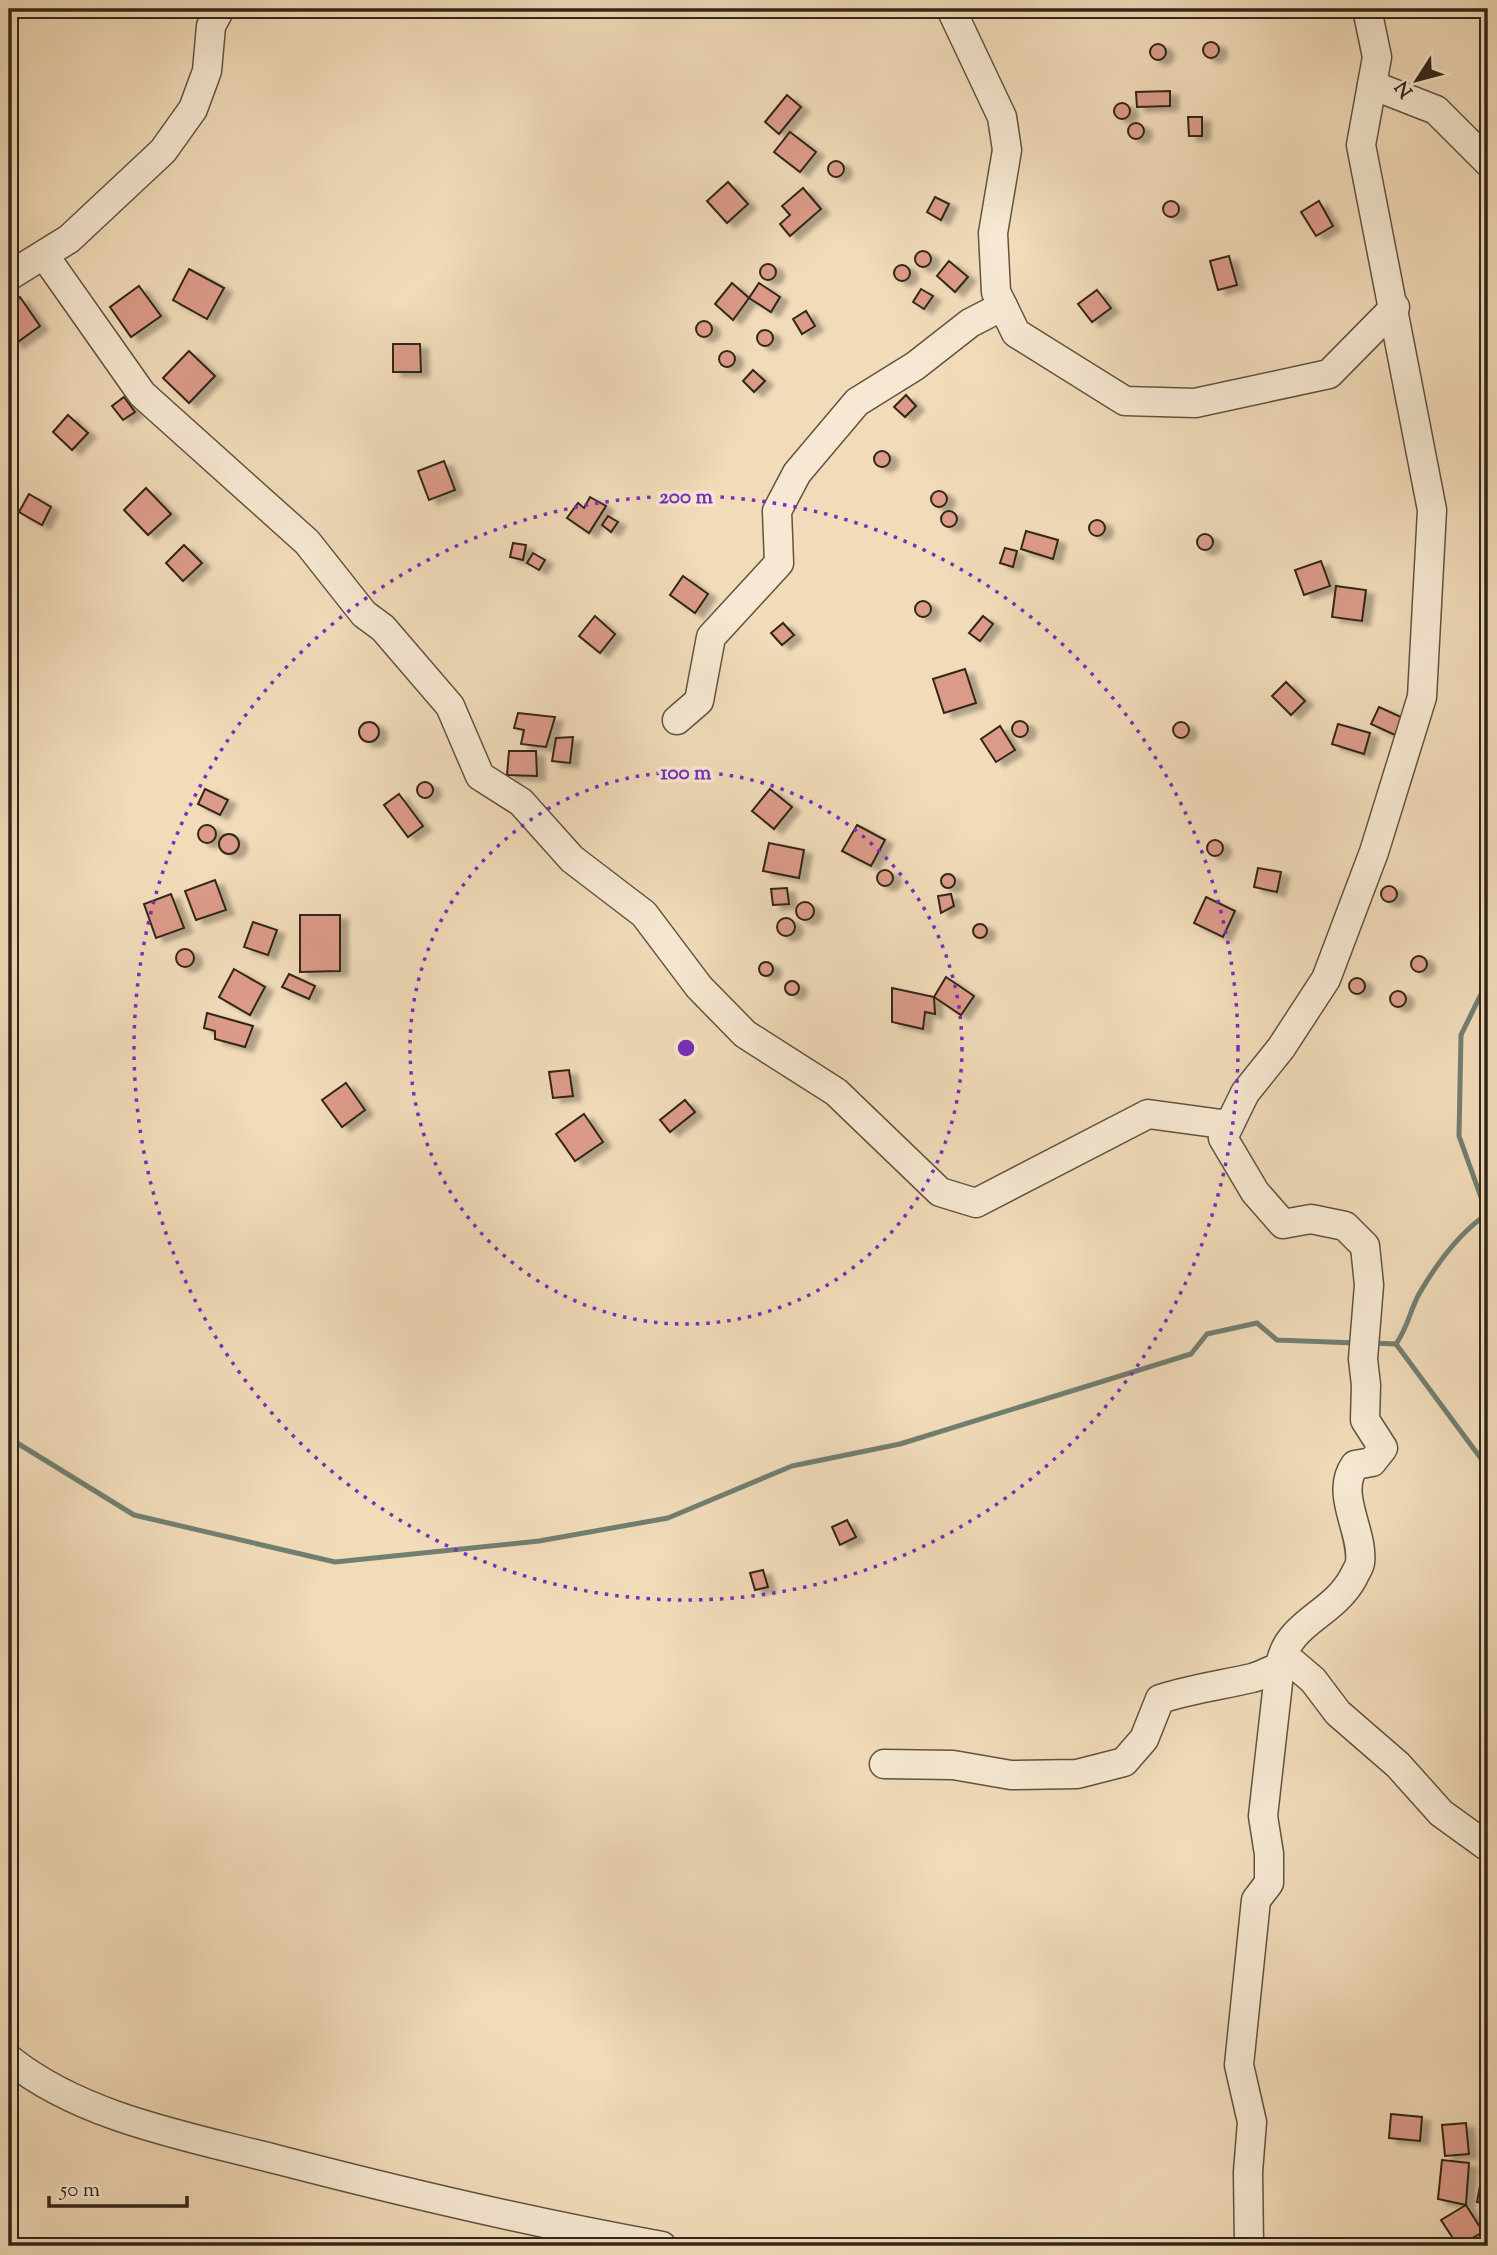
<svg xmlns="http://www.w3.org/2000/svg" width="1497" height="2255" font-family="'Sorts Mill Goudy',serif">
<defs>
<filter id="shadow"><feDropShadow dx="8" dy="4.5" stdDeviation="2" flood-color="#0004"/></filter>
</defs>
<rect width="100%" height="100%" fill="#f1dbb9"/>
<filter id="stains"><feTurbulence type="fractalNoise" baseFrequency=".00286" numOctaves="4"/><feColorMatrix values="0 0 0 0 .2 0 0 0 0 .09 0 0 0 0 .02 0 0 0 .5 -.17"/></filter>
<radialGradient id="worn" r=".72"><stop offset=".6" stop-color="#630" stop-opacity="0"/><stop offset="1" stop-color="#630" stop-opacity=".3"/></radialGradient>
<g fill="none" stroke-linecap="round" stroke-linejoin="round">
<!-- stream -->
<g stroke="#717f71" stroke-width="5">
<path d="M1372,1343L1396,1344C1409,1325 1410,1310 1419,1294C1437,1263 1458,1234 1487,1214L1459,1136L1461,1035L1488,980"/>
<polyline points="1396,1344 1488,1468"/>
<polyline points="9,1438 134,1515 335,1562 539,1541 668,1518 792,1466 900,1444 1191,1354 1207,1334 1257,1323 1277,1340 1356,1343"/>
</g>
</g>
<!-- building -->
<g fill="#dc9b89" stroke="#322619" stroke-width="2" filter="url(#shadow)">
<circle cx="1211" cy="50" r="8"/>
<circle cx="1158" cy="52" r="8"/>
<polygon points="1170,91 1170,106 1137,107 1136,92"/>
<polygon points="787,95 801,107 779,134 765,122"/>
<circle cx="1122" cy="111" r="8"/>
<polygon points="1188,117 1202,117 1202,136 1189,136"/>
<circle cx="1136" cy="131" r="8"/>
<polygon points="790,132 816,152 800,172 774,152"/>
<circle cx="836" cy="169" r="8"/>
<polygon points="728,182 748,204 727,223 707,201"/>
<polygon points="803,188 821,209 790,236 780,224 790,215 782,206"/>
<polygon points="935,197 949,204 941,220 927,212"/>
<circle cx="1171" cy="209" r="8"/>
<polygon points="1319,201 1333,226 1316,236 1301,212"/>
<circle cx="923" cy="259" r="8"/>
<polygon points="1229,256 1237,285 1218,290 1210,261"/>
<polygon points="949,261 968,277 955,292 937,276"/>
<circle cx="768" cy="272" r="8"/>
<circle cx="902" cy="273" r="8"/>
<polygon points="189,269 224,288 207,319 173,300"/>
<polygon points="732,283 749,298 733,320 715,304"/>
<polygon points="759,283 780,297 771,312 749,298"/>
<polygon points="139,286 161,316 131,337 110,307"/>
<polygon points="921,289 933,296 924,309 913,302"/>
<polygon points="1097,290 1111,308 1092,322 1078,304"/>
<polygon points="20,297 40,326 15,344 9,336 9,305"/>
<polygon points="806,311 815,326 802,334 793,319"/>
<circle cx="704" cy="329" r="8"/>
<circle cx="765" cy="338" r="8"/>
<polygon points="393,344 420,344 421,372 393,372"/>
<circle cx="727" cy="359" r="8"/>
<polygon points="189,351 215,376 189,403 163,378"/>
<polygon points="753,370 765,381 754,392 743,381"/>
<polygon points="906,395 916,406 905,417 894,407"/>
<polygon points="124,397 135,412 123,420 112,406"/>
<polygon points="68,415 88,433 72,450 53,432"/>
<circle cx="882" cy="459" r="8"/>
<polygon points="444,461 455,490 429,500 418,471"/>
<polygon points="146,488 171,514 148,535 124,510"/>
<circle cx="939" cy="499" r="8"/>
<polygon points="29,494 51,507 42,525 19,512"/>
<polygon points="590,497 606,506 589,533 567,518 578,503 584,508"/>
<circle cx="949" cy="519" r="8"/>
<polygon points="608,516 618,522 611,532 602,525"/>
<circle cx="1097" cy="528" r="8"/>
<polygon points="1026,531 1058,540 1053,559 1021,549"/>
<circle cx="1205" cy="542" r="8"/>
<polygon points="513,543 526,545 523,560 510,557"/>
<polygon points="184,545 202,563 183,581 166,563"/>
<polygon points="1005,548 1017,551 1013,567 1000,563"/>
<polygon points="533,553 545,560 539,570 527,563"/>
<polygon points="1321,561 1330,586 1304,595 1295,570"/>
<polygon points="683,576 708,594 695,613 670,595"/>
<polygon points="1336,586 1366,590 1362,621 1332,617"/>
<circle cx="923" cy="609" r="8"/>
<polygon points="595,616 615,634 600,653 579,636"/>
<polygon points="983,616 993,624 980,641 969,633"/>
<polygon points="783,623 794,635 782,645 771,633"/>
<polygon points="965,669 976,703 944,713 933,679"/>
<polygon points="1286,682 1305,701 1291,715 1272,696"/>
<polygon points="1379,707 1403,718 1395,735 1371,724"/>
<polygon points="518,713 555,717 546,747 521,744 524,730 514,728"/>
<circle cx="1020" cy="729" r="8"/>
<circle cx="1181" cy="730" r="8"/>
<circle cx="369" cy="732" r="10"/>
<polygon points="1338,724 1370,733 1364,754 1332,744"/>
<polygon points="1000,726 1015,750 996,762 981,739"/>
<polygon points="573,737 570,763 552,761 556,738"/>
<polygon points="509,751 536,751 537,776 507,775"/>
<circle cx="425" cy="790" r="8"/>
<polygon points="205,789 228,800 220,815 198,804"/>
<polygon points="770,789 792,807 774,829 752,811"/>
<polygon points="399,794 423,826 408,837 384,805"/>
<polygon points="857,825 885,840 871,866 842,851"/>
<circle cx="207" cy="834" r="9"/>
<circle cx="229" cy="844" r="10"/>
<circle cx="1215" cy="848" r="8"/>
<polygon points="769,843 804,850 799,878 763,871"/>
<polygon points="1258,868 1281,872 1277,892 1254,887"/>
<circle cx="885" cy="878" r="8"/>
<circle cx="948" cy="881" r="7"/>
<polygon points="215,880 226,910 196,920 185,891"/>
<circle cx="1389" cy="894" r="8"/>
<polygon points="787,888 789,904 773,905 771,889"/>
<polygon points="171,894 184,928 156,938 144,904"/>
<polygon points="951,894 954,906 941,913 938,896"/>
<polygon points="1206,897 1235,911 1223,937 1194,923"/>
<circle cx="805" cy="911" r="9"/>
<polygon points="300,915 340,915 340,971 300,972"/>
<circle cx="786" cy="927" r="9"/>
<polygon points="253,922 277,930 268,955 244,947"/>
<circle cx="980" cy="931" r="7"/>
<circle cx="185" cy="958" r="9"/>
<circle cx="1419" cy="964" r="8"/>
<circle cx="766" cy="969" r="7"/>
<polygon points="234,969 265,987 250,1015 219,997"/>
<polygon points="289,974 315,986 309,999 282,987"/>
<polygon points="946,977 974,996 961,1015 934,997"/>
<circle cx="1357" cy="986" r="8"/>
<circle cx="792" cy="988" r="7"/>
<polygon points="892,988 934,997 935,1014 925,1012 923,1029 892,1022"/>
<circle cx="1398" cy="999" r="8"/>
<polygon points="207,1013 253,1026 245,1047 215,1039 215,1031 204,1028"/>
<polygon points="569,1070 573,1096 553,1098 549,1072"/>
<polygon points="346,1083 365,1110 342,1127 322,1100"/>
<polygon points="685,1100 695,1112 670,1132 660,1120"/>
<polygon points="584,1114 603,1142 575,1161 556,1134"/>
<polygon points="847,1520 856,1537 840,1545 832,1527"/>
<polygon points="763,1570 768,1587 755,1590 750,1573"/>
<polygon points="1488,2111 1488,2126 1483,2120"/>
<polygon points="1391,2114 1422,2117 1420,2141 1389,2138"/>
<polygon points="1466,2123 1469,2154 1445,2156 1442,2125"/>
<polygon points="1442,2160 1469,2163 1466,2205 1438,2199"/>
<polygon points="1482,2175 1488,2176 1488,2204 1477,2202"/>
<polygon points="1466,2205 1483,2232 1458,2246 1441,2220"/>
<polygon points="1484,2233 1488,2238 1488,2246 1471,2246"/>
</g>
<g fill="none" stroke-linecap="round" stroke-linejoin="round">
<defs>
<g id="minor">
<polyline points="951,9 1002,117 1007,150 993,233 996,292 1016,333 1125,401 1195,403 1329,374 1395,307"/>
<polyline points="1372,85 1436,110 1488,162"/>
<polyline points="44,255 142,394 307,542 364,614 383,628 450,706 480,776 521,802 572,859 644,914 699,987 745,1034 836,1092 940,1192 976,1203 1148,1114 1229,1125"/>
<polyline points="9,276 69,239 163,151 193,109 207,71 211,26 220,9"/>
<polyline points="677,720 699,701 711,637 779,563 777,511 797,473 857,402 915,366 970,323 1003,306"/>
<path d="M884,1764L953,1765L1011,1775L1077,1774L1124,1762L1144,1739L1160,1699C1191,1689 1221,1685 1252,1678C1267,1674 1278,1665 1293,1663L1313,1680L1338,1713L1398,1765L1441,1813L1488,1847"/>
<path d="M9,2059C82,2118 190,2137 279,2160C406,2193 533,2223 662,2246"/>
<path d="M1249,2246L1248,2172L1252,2122L1239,2065L1256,1900L1269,1883V1854L1263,1816L1280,1665C1288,1622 1332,1616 1353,1578C1355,1573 1359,1568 1360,1563C1364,1531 1334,1494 1355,1465L1372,1462L1383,1448L1365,1420L1366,1385L1363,1359L1369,1285L1365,1246L1345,1226L1311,1219L1283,1224L1255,1192L1223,1138L1245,1093L1281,1048L1326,979L1374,852L1422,697L1432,510L1361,145L1377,57L1367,9"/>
</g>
</defs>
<!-- minor casing -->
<use href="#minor" stroke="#625341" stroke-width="31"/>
<!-- minor -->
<use href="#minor" stroke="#f6e8d2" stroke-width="28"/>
</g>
<!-- distance rings -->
<g fill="none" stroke="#7b2cbf" stroke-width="3.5" stroke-dasharray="3.5 7">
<circle cx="686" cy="1048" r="276"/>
<circle cx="686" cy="1048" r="552"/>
</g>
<circle cx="686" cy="1048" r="10" fill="#7b2cbf" stroke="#f6e8d2" stroke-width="3.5"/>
<g font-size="21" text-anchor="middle" font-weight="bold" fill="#7b2cbf" stroke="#f6e8d2" stroke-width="7" stroke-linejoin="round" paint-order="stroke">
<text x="686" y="503">200 m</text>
<text x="686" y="779">100 m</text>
</g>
<!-- margin -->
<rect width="1497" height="2255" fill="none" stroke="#f1dbb9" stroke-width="35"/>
<rect x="10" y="10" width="1476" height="2234" fill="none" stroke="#322619" stroke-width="3.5"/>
<rect x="18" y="18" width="1462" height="2220" fill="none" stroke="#322619" stroke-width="2"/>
<!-- north arrow -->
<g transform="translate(1417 80) rotate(234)" stroke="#f6e8d2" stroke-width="5" paint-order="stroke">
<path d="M0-5L12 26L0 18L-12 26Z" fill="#322619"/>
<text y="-10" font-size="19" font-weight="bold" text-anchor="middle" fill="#322619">N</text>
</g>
<!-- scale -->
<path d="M49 2196v10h138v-10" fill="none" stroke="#322619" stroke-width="3.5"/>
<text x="60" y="2196" font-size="21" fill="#322619" stroke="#f6e8d2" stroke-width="5" paint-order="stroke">50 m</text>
<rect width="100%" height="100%" filter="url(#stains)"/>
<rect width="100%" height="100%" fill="url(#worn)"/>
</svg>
